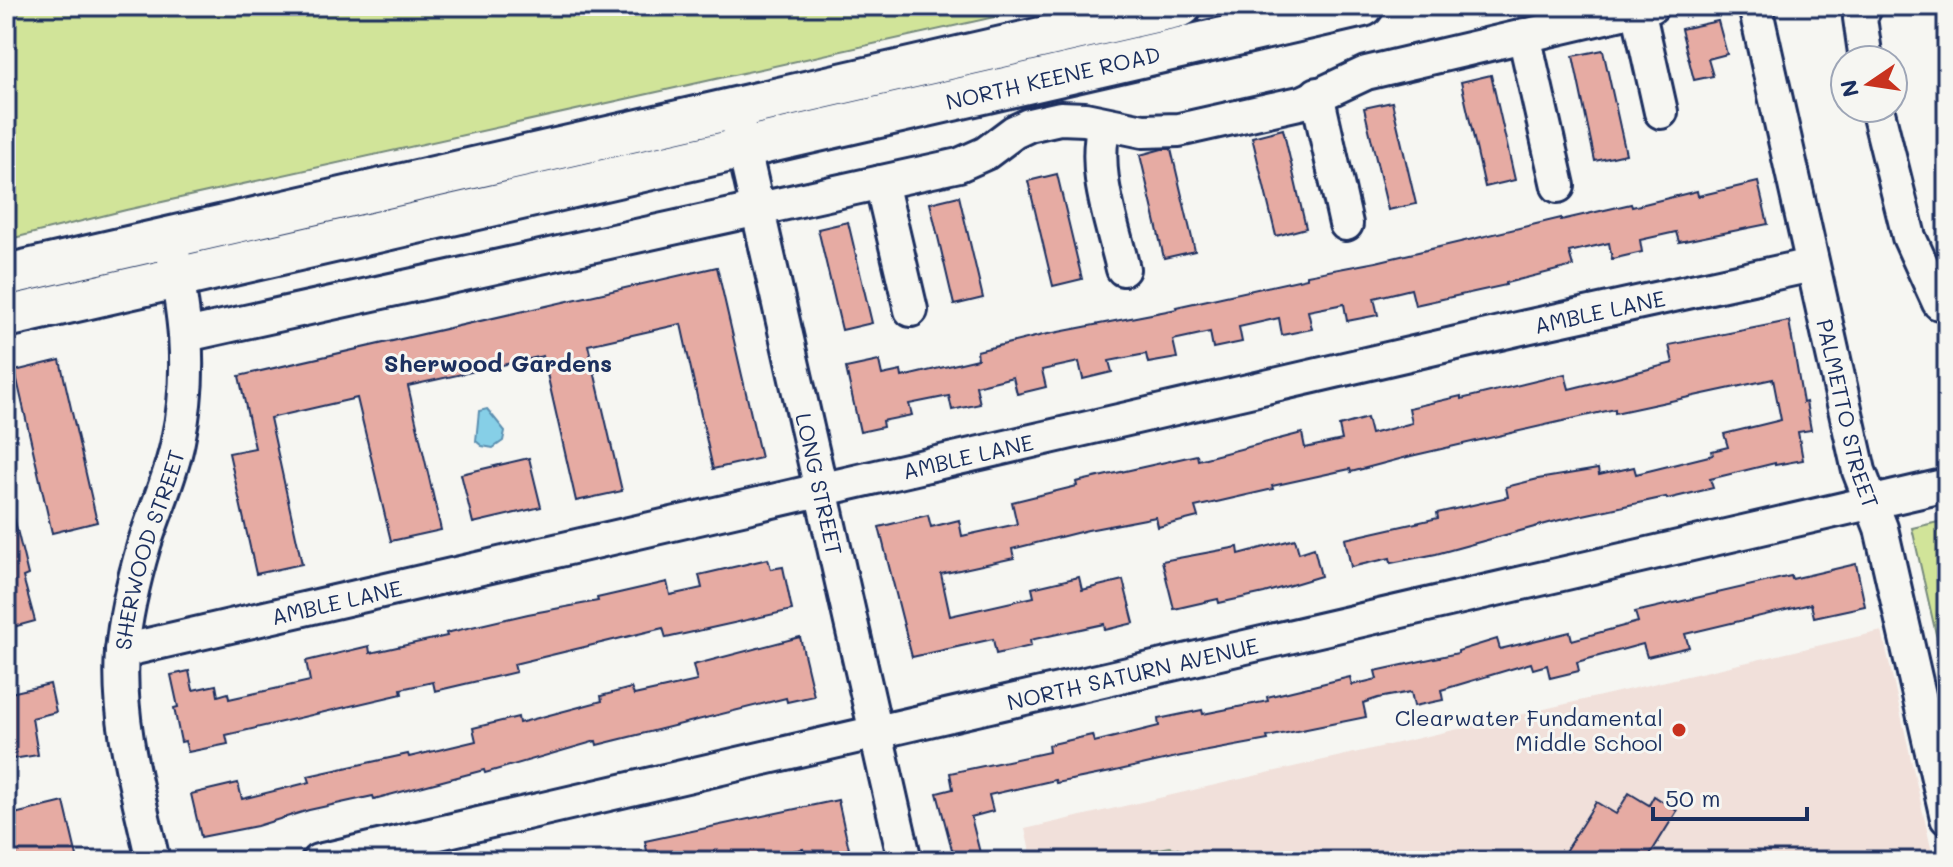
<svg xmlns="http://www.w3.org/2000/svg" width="1953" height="867" font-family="Mali,sans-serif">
<rect width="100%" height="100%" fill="#f6f6f2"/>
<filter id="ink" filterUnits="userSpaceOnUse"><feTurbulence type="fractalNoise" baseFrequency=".0125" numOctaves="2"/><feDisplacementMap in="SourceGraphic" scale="16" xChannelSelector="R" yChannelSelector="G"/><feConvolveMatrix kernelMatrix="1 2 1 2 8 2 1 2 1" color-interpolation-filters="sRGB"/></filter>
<g filter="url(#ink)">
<!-- built -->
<polygon fill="#f1e0da" points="1882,631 1934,861 1032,861 1025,829"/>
<!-- green -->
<g fill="#d1e499" stroke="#768a7c" stroke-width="2">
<polygon points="6,6 1044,6 126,210 6,240"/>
<polygon points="1947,520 1947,683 1912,528"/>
<polygon points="1170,847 1198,854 1211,861 1127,861 1142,852"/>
</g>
<!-- water -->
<polygon fill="#86cfe7" stroke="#5b8fb0" stroke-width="2" points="487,409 505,431 503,441 493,448 482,446 476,441 479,411"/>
<!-- building -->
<g fill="#e6aba3" stroke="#1b2f5e" stroke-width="2">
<polygon points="1718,21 1727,54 1708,59 1713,76 1694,80 1681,29"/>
<polygon points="1603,50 1626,154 1595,161 1573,56"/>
<polygon points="1491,75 1515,180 1485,187 1461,82"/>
<polygon points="1392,102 1416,204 1388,210 1364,108"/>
<polygon points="1283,129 1306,228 1276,236 1252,137"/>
<polygon points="1162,149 1171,149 1195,251 1164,258 1140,155"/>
<polygon points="1057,174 1082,279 1053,286 1028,181"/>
<polygon points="1758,182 1768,224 1679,242 1676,232 1640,240 1642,252 1612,259 1609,243 1569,252 1573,266 1506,283 1506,285 1415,305 1411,289 1374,298 1378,315 1347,321 1344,304 1308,311 1312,329 1282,335 1279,318 1239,327 1242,342 1213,348 1210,332 1173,340 1177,358 1148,363 1146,354 1109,361 1112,372 1083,379 1079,362 1042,370 1046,387 1017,394 1013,377 976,386 980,404 952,410 949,396 909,404 912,415 882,421 883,427 860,432 846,368 879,361 882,375 901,371 902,377 978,359 977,351 1043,335 1177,309 1176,307 1307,278 1307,275 1376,262 1561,218 1561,220 1631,204 1632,207 1697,191 1698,196"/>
<polygon points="959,196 983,298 954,305 930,203"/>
<polygon points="848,222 872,323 842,330 818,229"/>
<polygon points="717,267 761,458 713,469 681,324 588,345 622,491 576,501 543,356 408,386 441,530 391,541 357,398 270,418 302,564 256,574 229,453 255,448 239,376"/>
<polygon points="1789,321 1803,403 1806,402 1811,430 1798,432 1803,460 1775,465 1775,463 1710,479 1713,488 1667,499 1666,497 1560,520 1436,554 1391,563 1390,558 1351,567 1345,539 1438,518 1437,513 1508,497 1506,487 1538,479 1598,469 1599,475 1634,467 1636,474 1713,455 1712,451 1728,447 1724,434 1781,420 1773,379 1615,413 1615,409 1411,456 1351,472 1350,469 1272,486 1273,489 1195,507 1198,517 1158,527 1156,517 1088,530 1012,549 1014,558 941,574 950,616 1034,597 1032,588 1079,577 1082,590 1123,580 1134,623 1105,630 1104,624 1030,640 1031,646 996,654 993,639 912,657 879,527 928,515 931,527 959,520 962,536 1017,524 1012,502 1077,486 1076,482 1197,455 1198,460 1302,433 1305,448 1342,440 1339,426 1367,418 1371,434 1412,423 1409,408 1461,396 1461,399 1565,374 1569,389 1673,363 1669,345"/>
<polygon points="60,360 97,522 52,533 15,371"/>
<polygon points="529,458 541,507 473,523 461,474"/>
<polygon points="12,509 28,575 23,577 35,621 6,629 6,510"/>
<polygon points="1295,539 1299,553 1314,548 1321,576 1264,593 1219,603 1218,599 1174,609 1162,561 1238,547 1239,554"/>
<polygon points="768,559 771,569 783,567 792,610 666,638 663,628 514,664 516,672 435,691 433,682 401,689 402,694 226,735 228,744 188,752 185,741 181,742 174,708 178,707 171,675 189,671 193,690 216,685 218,696 228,693 229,699 310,681 306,661 369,646 370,653 447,636 446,633 528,614 598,601 597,598 667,582 670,595 702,588 699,575"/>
<polygon points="1856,564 1865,606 1814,617 1811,604 1685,634 1689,647 1647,657 1643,644 1577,662 1579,671 1550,678 1547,665 1533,669 1531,663 1441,690 1443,700 1414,706 1411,692 1378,698 1363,703 1366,717 1267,737 1268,740 1181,756 1111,772 1056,783 1055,780 989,795 993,811 971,817 982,861 955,861 937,793 953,789 950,773 1049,752 1048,745 1092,735 1094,742 1159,726 1158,719 1202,710 1203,714 1268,701 1267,697 1350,677 1352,685 1377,679 1375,671 1458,653 1458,651 1497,639 1500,649 1570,632 1572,640 1638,622 1635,612 1791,576 1792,579"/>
<polygon points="800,637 814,696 787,702 786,698 597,745 596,741 485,773 484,770 374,799 373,796 309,810 257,826 201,837 191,794 238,783 242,799 310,782 308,776 408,754 409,757 476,741 473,728 518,717 519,723 602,701 601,696 631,688 634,695 697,681 693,665"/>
<polygon points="50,684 56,712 32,718 38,755 6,760 6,694"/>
<polygon points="1629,793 1649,805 1654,796 1677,811 1646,861 1559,861 1596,802 1616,814"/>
<polygon points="838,800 849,849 805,858 803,849 743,861 649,861 645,841"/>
<polygon points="64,802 78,861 17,861 14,845 6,848 6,816"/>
</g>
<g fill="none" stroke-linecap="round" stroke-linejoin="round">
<defs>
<g id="minor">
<path id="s1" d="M1755,6L1859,471L1881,528L1947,818"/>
<polyline points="1638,9 1661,112"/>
<polyline points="1524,35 1558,186"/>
<polyline points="1866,60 1860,18 1866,6"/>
<polyline points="1317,94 1346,224"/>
<polyline points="1877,108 1909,237 1939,303 1947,303"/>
<path d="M1104,124C1092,172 1112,222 1123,269"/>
<path id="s2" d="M739,127L905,861"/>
<polyline points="881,182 911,310"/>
<polyline points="186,335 959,165 986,153 1014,132 1029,125 1060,118 1085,119 1143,131 1179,130 1304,102 1366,73 1652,6"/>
<path id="s3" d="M122,651L1526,327L1812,265"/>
<path id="s4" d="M153,861C138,792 117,723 122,652C125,616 134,579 144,545C155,510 171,477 178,441C194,367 184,310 170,237"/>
<path id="s5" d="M318,861L1947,485"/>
</g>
<g id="major">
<polyline points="6,275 1181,6"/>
<path id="s6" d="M6,317L1363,6"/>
</g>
</defs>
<!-- minor casing -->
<use href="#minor" stroke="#1b2f5e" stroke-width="38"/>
<!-- major casing -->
<use href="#major" stroke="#1b2f5e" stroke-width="46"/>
<!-- minor -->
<use href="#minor" stroke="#f6f6f2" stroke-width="32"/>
<!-- major -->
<use href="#major" stroke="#f6f6f2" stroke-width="40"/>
</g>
</g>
<!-- markers -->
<circle fill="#c8321e" stroke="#f6f6f2" stroke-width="3" cx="1679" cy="730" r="8"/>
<g text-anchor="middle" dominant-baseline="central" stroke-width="6" stroke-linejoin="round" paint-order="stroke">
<!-- street labels -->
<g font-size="22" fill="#1b2f5e" stroke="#f6f6f2">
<text stroke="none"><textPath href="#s6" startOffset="1074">NORTH KEENE ROAD</textPath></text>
<text stroke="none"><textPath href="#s3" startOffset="1516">AMBLE LANE</textPath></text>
<text stroke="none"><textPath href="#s1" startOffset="418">PALMETTO STREET</textPath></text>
<text stroke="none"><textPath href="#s3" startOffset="868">AMBLE LANE</textPath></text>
<text stroke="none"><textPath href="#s2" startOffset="366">LONG STREET</textPath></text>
<text stroke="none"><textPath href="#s4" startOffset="318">SHERWOOD STREET</textPath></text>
<text stroke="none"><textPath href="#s3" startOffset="220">AMBLE LANE</textPath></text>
<text stroke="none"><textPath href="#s5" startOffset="836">NORTH SATURN AVENUE</textPath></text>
</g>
<!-- poi labels -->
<g font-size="22" fill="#1b2f5e" stroke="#f6f6f2" text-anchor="end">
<text x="1663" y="717">Clearwater Fundamental<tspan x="1663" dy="25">Middle School</tspan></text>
</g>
<!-- neighbourhood labels -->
<g font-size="24" font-weight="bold" fill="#1b2f5e" stroke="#f6f6f2">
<text x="498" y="362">Sherwood Gardens</text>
</g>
</g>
<!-- margin -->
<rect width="1953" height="867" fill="none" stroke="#f6f6f2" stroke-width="32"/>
<rect x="16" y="16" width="1921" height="835" fill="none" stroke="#1b2f5e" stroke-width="3" filter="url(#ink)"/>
<!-- north arrow -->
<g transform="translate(1869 84) rotate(257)"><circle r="38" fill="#f6f6f2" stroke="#9ea6b7" stroke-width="2"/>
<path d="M0-6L14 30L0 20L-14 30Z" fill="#c8321e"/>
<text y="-12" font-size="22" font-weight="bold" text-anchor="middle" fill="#1b2f5e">N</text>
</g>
<!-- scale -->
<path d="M1653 807v12h154v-12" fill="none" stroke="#1b2f5e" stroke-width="4"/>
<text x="1665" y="807" font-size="24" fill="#1b2f5e" stroke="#f6f6f2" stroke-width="6" paint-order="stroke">50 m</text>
</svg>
